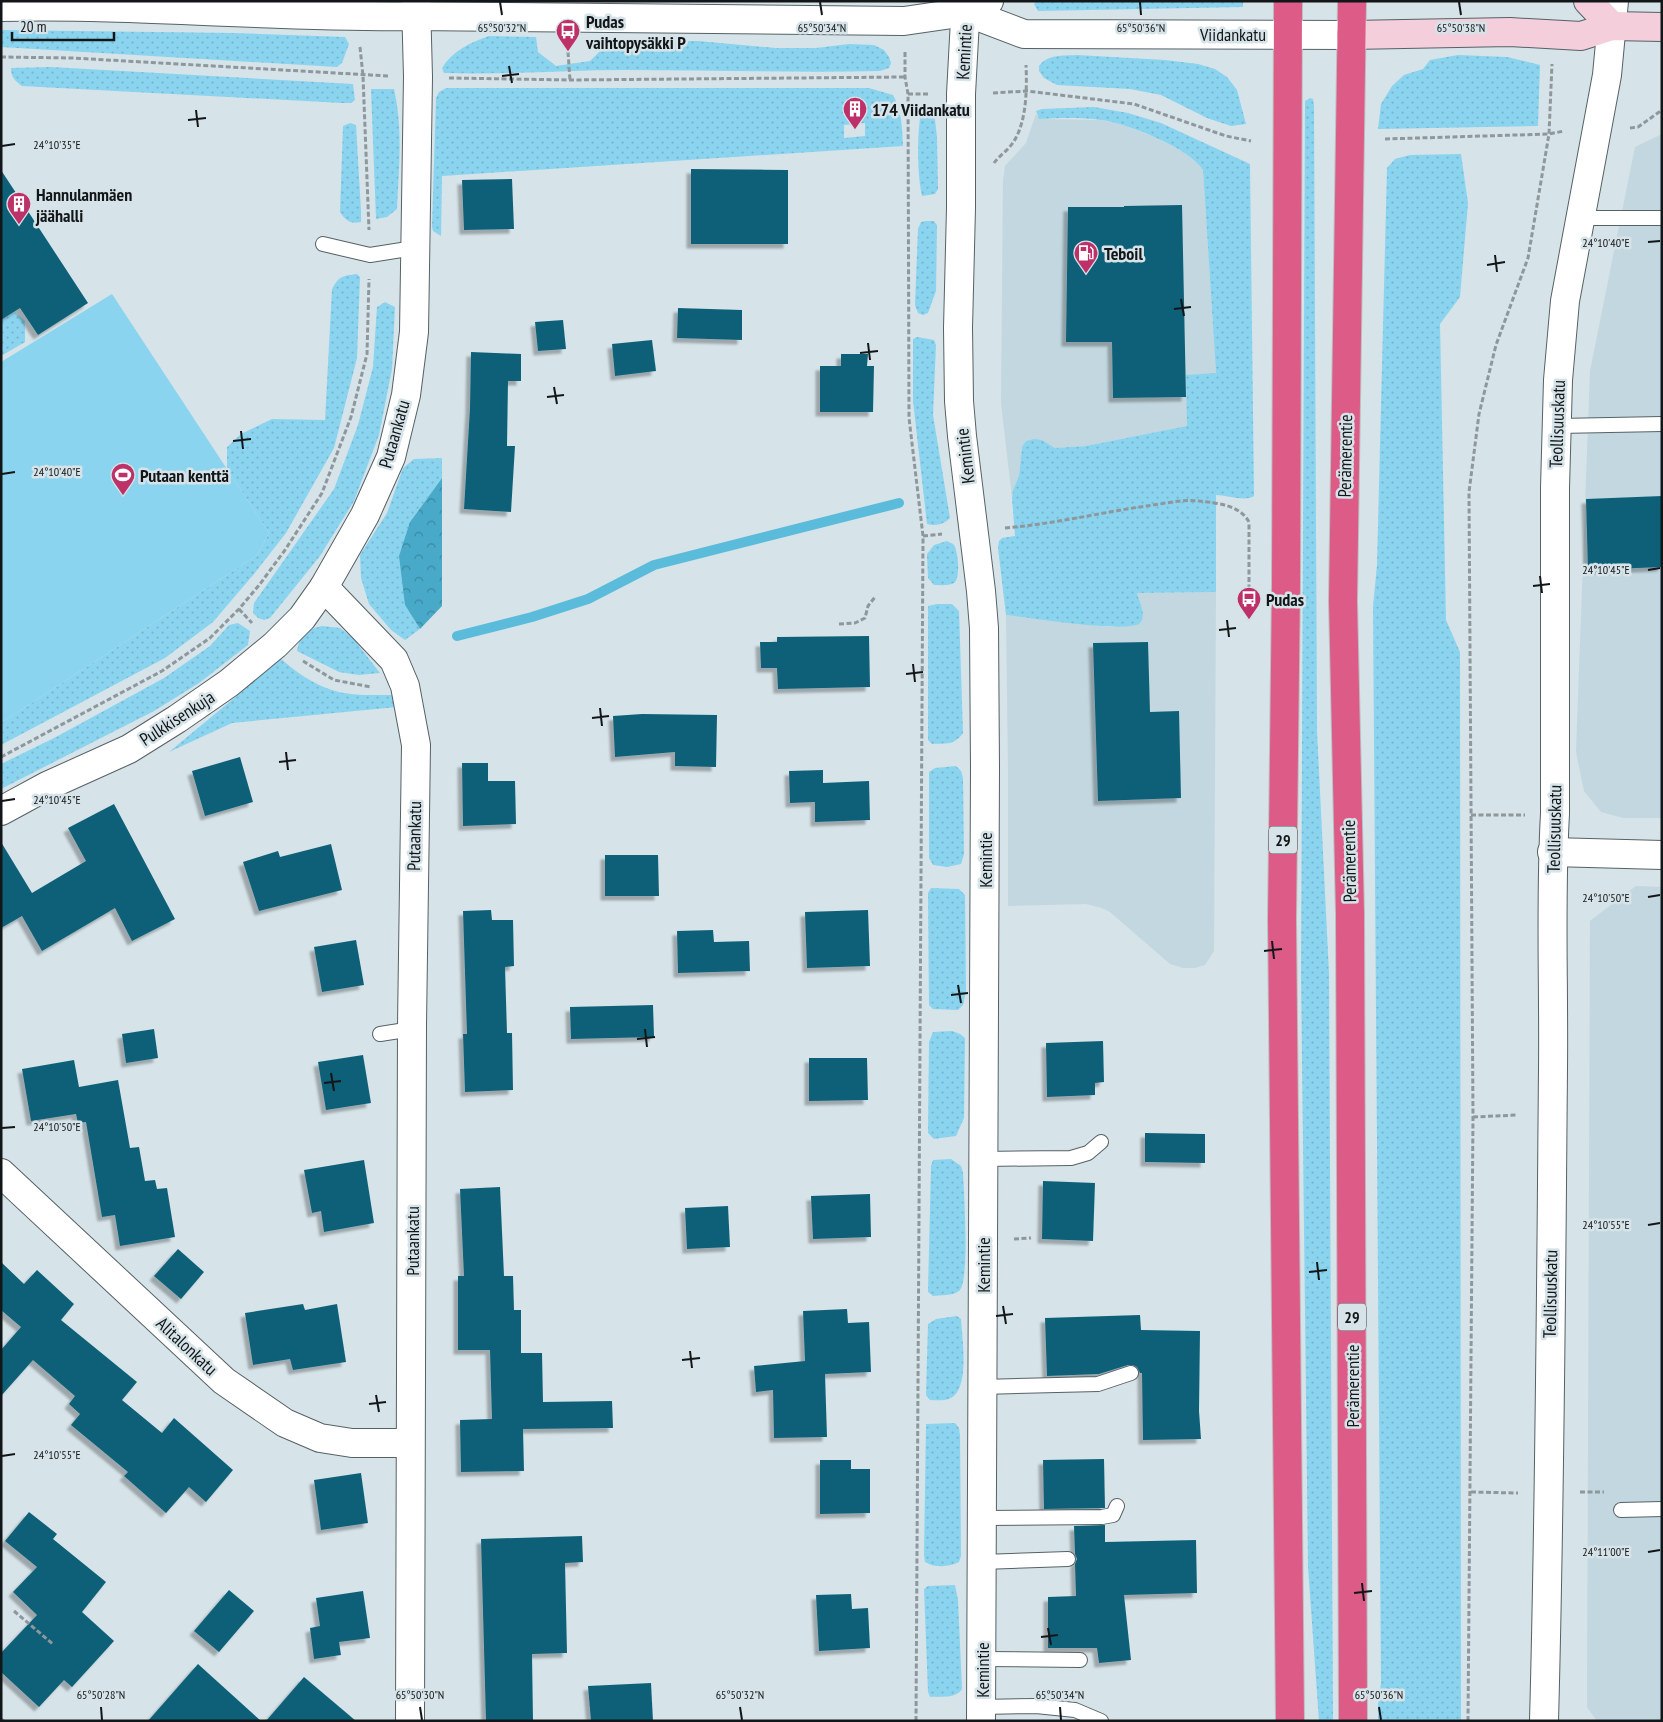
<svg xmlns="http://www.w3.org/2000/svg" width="1663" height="1722" font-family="'PT Sans Narrow',sans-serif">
<defs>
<pattern id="grass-dots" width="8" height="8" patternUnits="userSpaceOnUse" patternTransform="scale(1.25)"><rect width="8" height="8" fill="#8bd4ef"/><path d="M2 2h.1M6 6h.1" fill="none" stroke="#77b5cc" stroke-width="1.8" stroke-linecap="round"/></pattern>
<pattern id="forest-crowns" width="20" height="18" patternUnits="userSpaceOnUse" patternTransform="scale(1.25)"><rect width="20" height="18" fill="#48a9c9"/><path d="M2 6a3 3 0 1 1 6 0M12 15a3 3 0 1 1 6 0" fill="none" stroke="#3b89a2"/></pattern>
<filter id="shadow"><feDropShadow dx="-4.5" dy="4.5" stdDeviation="1" flood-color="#0004"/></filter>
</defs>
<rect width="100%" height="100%" fill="#d6e3e8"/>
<!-- built -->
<g fill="#c2d7df">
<polygon points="1036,114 1039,119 1101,120 1123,125 1157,138 1180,150 1200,164 1203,170 1216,373 1215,421 1086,446 1055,448 1042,440 1022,447 1019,476 1013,490 1012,498 1001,403 1003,181 1005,166 1026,143"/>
<polygon points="1662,134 1662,818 1623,818 1601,812 1584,791 1576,752 1590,371 1635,147"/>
<polygon points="1216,592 1214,951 1205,965 1195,968 1183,968 1170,964 1110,912 1102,908 1086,904 1008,906 1008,768 1006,615 1109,627 1133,626 1138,598 1137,593"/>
<polygon points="1636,886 1662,887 1662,1721 1597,1721 1587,1707 1590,921"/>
</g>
<!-- grass -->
<g fill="url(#grass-dots)" fill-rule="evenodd">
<polygon points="1036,1 1243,1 1243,7 1038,11 1034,4"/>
<polygon points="1,30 233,33 345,37 349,44 342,63 337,67 1,47"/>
<path d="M489,36L536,37L538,52L556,66L590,61L603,48L613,46L626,41H698L776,48H816L849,44L874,45L884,50L889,57L891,63L889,68L880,71C796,73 711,70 626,70C565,70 504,75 444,73L442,68C452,51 471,42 489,36Z"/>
<path d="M1077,55L1165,60L1198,64L1215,69L1227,77L1237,90L1246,124L1231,126L1207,118L1161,95L1130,89L1057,85L1044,78L1039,71V66C1048,54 1063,56 1077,55Z"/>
<polygon points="1458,55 1507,57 1540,65 1538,126 1378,129 1381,104 1392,86 1404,75 1423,69 1430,60"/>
<path d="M51,67L353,84L355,100L351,103H342L22,86C15,81 11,77 11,68Z"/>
<path d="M446,88H869L893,95C902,111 902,128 903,146L442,176L441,236L433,231L432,227L436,98L439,92ZM865,123V136L844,138V125Z"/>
<path d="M371,89H394C403,128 399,169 397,209L387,217L376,219Z"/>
<polygon points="1310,98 1313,99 1314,106 1317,731 1329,973 1333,1721 1319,1721 1308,1567 1301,973 1305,101"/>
<path d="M1094,107L1128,113L1161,123L1250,164L1254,496C1245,502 1226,495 1216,495V592L1137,593C1139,602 1147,615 1140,623C1130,634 1026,617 1006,615L998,548L999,541L1002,538L1015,536L1012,498L1013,490L1019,476L1022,447L1026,441L1034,439L1042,440L1055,448L1086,446L1187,426L1186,375L1216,373L1203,170C1190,148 1126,123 1101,120C1081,117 1059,118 1039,119L1036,111L1042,109Z"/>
<path d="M928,109L934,111L937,137L938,189L935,194L922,196C917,174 917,134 921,112Z"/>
<path d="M350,123L356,125L361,211V222C350,224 346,221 340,212L343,126Z"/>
<polygon points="1461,154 1468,203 1460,297 1440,324 1446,620 1460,652 1461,1721 1378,1721 1378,1704 1381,1683 1373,607 1377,565 1387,168 1395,159 1410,155"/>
<polygon points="926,221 934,221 937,225 936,291 928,313 923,315 918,313 915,305 918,229 921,222"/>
<path d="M357,274L360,277L357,358L334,448L286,533L254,574L213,622L165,658L1,745V723L257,555L269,533L227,469V447L241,434L272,419L325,420L332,289C339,276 342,276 357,274Z"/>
<polygon points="385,302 395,307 392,369 379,435 354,501 320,556 270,618 264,620 258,618 253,613 254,603 334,489 358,425 373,367 377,307"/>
<polygon points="15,312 25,321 25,342 1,356 1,320"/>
<path d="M917,337L934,340L936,345L933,415L950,518C943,525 936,526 927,524L913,401V339Z"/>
<polygon points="442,458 442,478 410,522 405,605 420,629 405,640 391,630 369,604 361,578 360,555 387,513 403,468 414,459"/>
<path d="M947,541C950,543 952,543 954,545C958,551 961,579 954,583C949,586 940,585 934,585L928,578L927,554L934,545Z"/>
<path d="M937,604H952L959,611L963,733C954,746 946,743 932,744L928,740V606Z"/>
<polygon points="238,623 250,631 248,645 199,683 154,711 1,789 1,764 56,737 164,678 210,646 229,625"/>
<path d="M322,626L340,628L352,637L380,673L359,675L339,672L297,651C300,634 306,630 322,626Z"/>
<path d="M281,659C296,672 313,684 332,690C349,696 373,695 392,695L397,707L232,723L169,752L250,685L271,661Z"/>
<polygon points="956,766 961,771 963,778 964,854 961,864 947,867 933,865 929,858 929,772 935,768"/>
<polygon points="931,888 959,889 965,895 966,991 963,1005 958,1010 933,1009 929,1005 928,893"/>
<polygon points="952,1031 960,1034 965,1038 964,1118 956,1136 934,1139 928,1133 929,1042 933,1032"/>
<path d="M951,1159L961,1166L963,1173C964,1191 970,1283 959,1291C953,1296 940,1295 933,1296L928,1292L931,1166L933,1160Z"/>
<path d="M957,1316L961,1319C962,1338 971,1391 949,1399C943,1401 936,1400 930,1400L926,1395L928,1324L936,1319Z"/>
<path d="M955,1423L959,1428L960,1435L961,1556L959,1562C950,1567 934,1568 925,1562L924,1555L926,1424Z"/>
<path d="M955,1585L958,1600L962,1689C956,1699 941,1696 930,1697L928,1692L924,1589L928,1586Z"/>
</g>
<!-- forest -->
<polygon fill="url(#forest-crowns)" points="442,478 442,606 420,629 405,605 399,556 410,522"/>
<!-- pitch -->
<polygon fill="#8bd4ef" points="112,294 269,533 257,555 1,723 1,362"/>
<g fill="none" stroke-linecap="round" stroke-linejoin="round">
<!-- stream -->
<polyline stroke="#5bbbdb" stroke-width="10" points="457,636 532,617 588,599 654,565 899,503"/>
</g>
<!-- building -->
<g fill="#0e6178" filter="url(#shadow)">
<polygon points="691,169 788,170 788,244 691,244"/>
<polygon points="1,170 88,303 38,335 20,308 1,320"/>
<polygon points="512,179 514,229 464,230 462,180"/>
<polygon points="1182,205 1186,397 1113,398 1112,342 1066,342 1068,207 1124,207 1124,206"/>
<polygon points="678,308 742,310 742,340 677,338"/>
<polygon points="563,320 566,349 538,351 535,322"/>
<polygon points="652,340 656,371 615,376 612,344"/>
<polygon points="471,352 521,354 521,381 508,381 507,446 515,446 511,512 464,509 470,408"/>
<polygon points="841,354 868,354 867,366 874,366 873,412 820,412 820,366 841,366"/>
<polygon points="1662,496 1662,567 1588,570 1586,499"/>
<polygon points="869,636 870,687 778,689 777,668 761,668 760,642 777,642 777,637"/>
<polygon points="1148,642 1150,712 1179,711 1181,798 1098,801 1093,643"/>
<polygon points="642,714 717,715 716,767 675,766 675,752 615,757 613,716"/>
<polygon points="240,757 253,802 205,816 192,771"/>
<polygon points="462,763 488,763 488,781 515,781 516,824 463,826"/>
<polygon points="823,770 823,783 869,781 870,820 815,822 815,802 790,803 789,771"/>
<polygon points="114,804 175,919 132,941 115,908 42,951 22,916 1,928 1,842 32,893 86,861 68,828"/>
<polygon points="331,844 342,890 259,911 243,862 278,851 280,857"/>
<polygon points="605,855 658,855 659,896 605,896"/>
<polygon points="491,910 492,920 513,920 514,966 505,967 507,1033 512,1033 513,1090 465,1092 463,1034 467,1034 463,911"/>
<polygon points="868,910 870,966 807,968 805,912"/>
<polygon points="713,930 714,942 749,941 750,971 678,973 677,931"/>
<polygon points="356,940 364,985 322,992 314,947"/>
<polygon points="653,1005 654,1037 571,1039 570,1007"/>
<polygon points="154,1029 158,1058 126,1063 122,1034"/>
<polygon points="1103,1041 1104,1082 1095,1083 1095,1095 1047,1097 1046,1043"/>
<polygon points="363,1055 371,1103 326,1110 318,1062"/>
<polygon points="809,1058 867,1058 868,1100 809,1101"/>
<polygon points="74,1060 79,1087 118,1080 130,1148 139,1147 145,1181 155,1180 157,1189 167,1188 175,1237 120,1246 115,1215 102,1217 86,1122 78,1123 76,1114 31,1121 22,1069"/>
<polygon points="1145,1133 1205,1134 1205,1163 1145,1162"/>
<polygon points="364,1160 374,1223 324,1232 321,1211 312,1213 304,1170"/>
<polygon points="1043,1181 1095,1183 1093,1241 1042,1239"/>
<polygon points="500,1187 504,1276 513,1276 514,1310 521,1310 521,1353 542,1353 543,1402 612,1401 613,1428 523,1429 524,1471 461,1472 460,1420 492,1419 490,1350 458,1350 458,1276 464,1276 460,1189"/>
<polygon points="870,1194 871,1237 813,1239 811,1196"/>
<polygon points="728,1206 730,1247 687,1249 685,1208"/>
<polygon points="178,1249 204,1272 181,1299 154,1276"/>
<polygon points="1,1262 24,1284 37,1270 74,1304 61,1320 137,1382 122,1400 162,1433 174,1418 233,1470 206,1502 189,1487 166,1513 124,1476 128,1472 71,1425 80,1414 69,1404 75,1396 33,1360 1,1396 1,1350 21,1327 1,1310"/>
<polygon points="303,1304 305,1310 337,1304 346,1362 293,1370 290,1359 253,1365 245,1313"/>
<polygon points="847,1309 848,1323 869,1322 871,1372 825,1374 827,1437 774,1438 773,1390 756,1392 754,1366 805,1361 803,1311"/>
<polygon points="1140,1315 1141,1330 1200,1331 1199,1411 1201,1439 1143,1440 1142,1373 1140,1373 1137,1367 1133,1365 1128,1365 1099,1374 1047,1376 1045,1318"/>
<polygon points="1104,1459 1105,1508 1044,1509 1043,1460"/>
<polygon points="820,1460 851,1460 851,1469 870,1469 870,1513 820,1514"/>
<polygon points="361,1473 368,1523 321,1530 314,1480"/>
<polygon points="29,1512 57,1534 53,1539 106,1582 82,1612 114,1641 72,1687 64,1680 39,1707 1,1672 1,1653 37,1615 13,1592 37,1567 5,1541"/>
<polygon points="1105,1525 1105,1542 1196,1540 1197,1593 1124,1595 1131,1660 1099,1663 1097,1648 1048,1648 1048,1597 1076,1596 1075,1564 1077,1559 1075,1554 1074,1526"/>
<polygon points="582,1536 583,1562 565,1563 567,1653 532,1654 533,1721 486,1721 481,1539"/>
<polygon points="229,1590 254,1611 219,1652 194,1631"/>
<polygon points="363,1591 370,1638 339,1642 341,1655 314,1659 310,1628 320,1626 316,1598"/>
<polygon points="851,1594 852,1609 868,1608 870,1648 819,1651 816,1595"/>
<polygon points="198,1664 261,1721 148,1721"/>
<polygon points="304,1677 356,1721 266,1721"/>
<polygon points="651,1683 653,1721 591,1721 588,1686"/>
</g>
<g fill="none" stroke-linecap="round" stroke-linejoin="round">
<defs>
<g id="lane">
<polyline points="1580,218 1662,218"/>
<polyline points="323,244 370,255 414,248"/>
<polyline points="1558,426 1662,424"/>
<polyline points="380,1034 412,1029"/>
<polyline points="983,1159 1071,1158 1088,1153 1101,1142"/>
<polyline points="982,1387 1098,1384 1131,1373"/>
<polyline points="1621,1510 1662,1509"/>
<polyline points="982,1518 1102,1517 1113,1515 1117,1506"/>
<polyline points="982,1562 1068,1559"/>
<polyline points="982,1659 1080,1660"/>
<polyline points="981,1707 1036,1706 1075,1710 1101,1721"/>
</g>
<g id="street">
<polyline points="966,1 961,94 961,208 958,328 959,401 962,436 981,591 984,628 985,768 981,1721"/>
<path d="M1,7C140,4 278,18 416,16L904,21L966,12L989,1"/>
<polyline points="966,12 1024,34 1351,35"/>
<polyline points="1,811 47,786 129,749 177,719 229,683 275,645 302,618 324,587"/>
<polyline points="1552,852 1662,855"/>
<polyline points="1,1173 224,1381 285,1423 320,1438 352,1443 410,1443"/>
<polyline points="410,1721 412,1025 416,745 405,686 394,660 324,587 365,515 391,457 406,395 414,332 418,77 416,1"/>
<path d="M1544,1721C1550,1504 1551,1286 1553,1069C1554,984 1550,899 1555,814V488L1558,380L1565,301L1607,75L1614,1"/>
</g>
<g id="secondary">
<polyline points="1588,1 1612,26"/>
<polyline points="1351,35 1510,32 1581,36 1612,26 1662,27"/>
</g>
<g id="highway">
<polyline points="1288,1 1286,584 1282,919 1290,1721"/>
<polyline points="1352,1 1343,601 1350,914 1353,1721"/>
</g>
</defs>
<!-- lane casing -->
<use href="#lane" stroke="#566166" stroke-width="16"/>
<!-- street casing -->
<use href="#street" stroke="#566166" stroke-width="30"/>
<!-- secondary casing -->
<use href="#secondary" stroke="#566166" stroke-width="30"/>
<!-- highway casing -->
<use href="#highway" stroke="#bdbebe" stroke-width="30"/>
<!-- path -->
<g stroke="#8e989c" stroke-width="3" stroke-dasharray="5 2.5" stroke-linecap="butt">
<polyline points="360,47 363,76 369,230"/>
<polyline points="568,52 570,80"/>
<polyline points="905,52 905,77 908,94 909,418 923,536 916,1721"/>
<polyline points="1,57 73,58 388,76"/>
<polyline points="449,78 570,80 905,77"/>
<polyline points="993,93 1027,91 1134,104 1226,136 1251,141"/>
<polyline points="908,94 930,94"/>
<polyline points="1630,128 1638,127 1662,110"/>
<polyline points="1385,139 1549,134 1564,131"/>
<path d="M994,163C999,156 1007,151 1012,144C1027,124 1027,88 1026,65"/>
<path d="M1005,528C1053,524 1099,513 1146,506C1163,504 1182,499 1199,501C1217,503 1240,505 1249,522V620"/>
<polyline points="923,536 942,534"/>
<polyline points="239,609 252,623"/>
<polyline points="839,624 855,623 865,618 868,606 875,597"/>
<polyline points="303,661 334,680 371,687"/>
<polyline points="1,757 162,671 210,638 239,609 260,584 285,550 322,493 351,417 367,354 369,279"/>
<polyline points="1471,815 1525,815"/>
<polyline points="1473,1117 1518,1115"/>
<polyline points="1014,1239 1031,1238"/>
<polyline points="1471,1492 1518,1493"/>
<polyline points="1580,1492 1604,1492"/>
<polyline points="14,1611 54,1645"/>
<polyline points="1,1719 4,1721"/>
<polyline points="1468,1721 1473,1117 1469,492 1479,414 1496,345 1528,258 1549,134 1552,64"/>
</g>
<!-- lane -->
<use href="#lane" stroke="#fff" stroke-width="14"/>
<!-- street -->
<use href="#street" stroke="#fff" stroke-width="28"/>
<!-- secondary -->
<use href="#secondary" stroke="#f4cedb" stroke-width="28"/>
<!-- highway -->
<use href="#highway" stroke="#dc5b87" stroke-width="28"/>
</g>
<!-- ticks -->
<path fill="none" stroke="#121618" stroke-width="2" d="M500,2L502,15M820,2L822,15M1140,2L1141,15M1459,2L1461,15M509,66L512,83M502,76L519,74M196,110L198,127M188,120L206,118M2,146L15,144M1648,242L1660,241M1495,255L1497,272M1487,265L1505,262M1181,299L1184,316M1174,309L1191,307M868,343L870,360M860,353L878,351M554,387L557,404M547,397L564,395M241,431L243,449M233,441L251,439M2,474L15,472M1648,570L1660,568M1540,576L1542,593M1533,586L1550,584M1227,620L1229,637M1219,630L1236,628M913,664L915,682M906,674L923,672M600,708L602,726M592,718L609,716M286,752L288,770M279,762L296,760M2,801L15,799M1648,897L1660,895M1272,941L1274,959M1264,951L1282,949M958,985L961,1003M951,995L968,993M645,1029L647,1047M637,1039L655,1037M331,1073L334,1091M324,1083L341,1081M2,1128L15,1127M1648,1225L1660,1223M1317,1262L1319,1280M1309,1272L1327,1270M1003,1306L1006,1324M996,1316L1013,1314M690,1351L692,1368M682,1360L700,1358M376,1395L379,1412M369,1404L386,1402M2,1456L15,1454M1648,1552L1660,1550M1362,1583L1364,1601M1354,1593L1372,1591M1048,1628L1051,1645M1041,1637L1058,1635M101,1707L102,1720M420,1707L422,1720M740,1707L742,1720M1060,1707L1061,1720M1379,1707L1381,1720"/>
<!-- icons -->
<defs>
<symbol id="bus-pin" viewBox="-11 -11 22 30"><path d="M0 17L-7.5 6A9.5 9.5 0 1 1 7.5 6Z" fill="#bd3168" stroke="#d6e3e8"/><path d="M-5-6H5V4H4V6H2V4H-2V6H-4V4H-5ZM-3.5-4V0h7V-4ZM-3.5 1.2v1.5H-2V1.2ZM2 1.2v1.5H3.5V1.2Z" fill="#fff"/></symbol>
<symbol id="building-pin" viewBox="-11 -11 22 30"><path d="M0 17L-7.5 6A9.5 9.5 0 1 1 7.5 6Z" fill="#bd3168" stroke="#d6e3e8"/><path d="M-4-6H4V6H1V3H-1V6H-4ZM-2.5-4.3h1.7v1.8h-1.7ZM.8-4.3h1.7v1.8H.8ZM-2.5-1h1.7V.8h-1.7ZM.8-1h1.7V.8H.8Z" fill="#fff"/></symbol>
<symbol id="fuel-pin" viewBox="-11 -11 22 30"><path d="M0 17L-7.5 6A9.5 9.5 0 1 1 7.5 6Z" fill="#bd3168" stroke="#d6e3e8"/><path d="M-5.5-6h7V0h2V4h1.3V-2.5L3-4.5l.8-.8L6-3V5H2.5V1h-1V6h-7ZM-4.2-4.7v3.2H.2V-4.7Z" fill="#fff"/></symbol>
<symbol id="stadium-pin" viewBox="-11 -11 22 30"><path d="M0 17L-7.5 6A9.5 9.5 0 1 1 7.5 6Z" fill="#bd3168" stroke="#d6e3e8"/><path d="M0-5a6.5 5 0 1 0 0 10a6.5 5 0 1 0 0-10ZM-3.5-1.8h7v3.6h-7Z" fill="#fff"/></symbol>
</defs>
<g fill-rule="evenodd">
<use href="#bus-pin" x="554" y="17" width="28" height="38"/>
<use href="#building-pin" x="841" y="95" width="28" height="38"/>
<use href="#building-pin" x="5" y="190" width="28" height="38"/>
<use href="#fuel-pin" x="1072" y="239" width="28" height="38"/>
<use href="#stadium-pin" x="109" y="461" width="28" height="38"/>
<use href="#bus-pin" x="1235" y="585" width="28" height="38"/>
</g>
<g text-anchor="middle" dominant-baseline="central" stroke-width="5" stroke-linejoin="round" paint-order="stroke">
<!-- shield labels -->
<g fill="#d6e3e8" stroke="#4d5456" stroke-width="1">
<rect x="1269" y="826.5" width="28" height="27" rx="4"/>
<rect x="1338" y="1303.5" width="28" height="27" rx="4"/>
</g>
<g font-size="16" font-weight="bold" fill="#121618">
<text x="1283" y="840">29</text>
<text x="1352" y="1317">29</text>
</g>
<!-- poi labels -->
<g font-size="18" font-weight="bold" fill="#121618" stroke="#d6e3e8" text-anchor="start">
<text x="586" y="21">Pudas<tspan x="586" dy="21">vaihtopysäkki P</tspan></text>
<text x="872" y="109">174 Viidankatu</text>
<text x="36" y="194">Hannulanmäen<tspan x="36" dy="21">jäähalli</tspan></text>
<text x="1104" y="253">Teboil</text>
<text x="140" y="475">Putaan kenttä</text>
<text x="1266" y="599">Pudas</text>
</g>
<!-- street labels -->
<g font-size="18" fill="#121618" stroke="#d6e3e8">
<text x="1233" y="34">Viidankatu</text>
<text transform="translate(964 52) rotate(-87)">Kemintie</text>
<text transform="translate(1557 424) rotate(-88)">Teollisuuskatu</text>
<text transform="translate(394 434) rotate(-74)">Putaankatu</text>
<text transform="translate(965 456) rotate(-97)">Kemintie</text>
<text transform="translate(1345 456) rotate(-89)">Perämerentie</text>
<text transform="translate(177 718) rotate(-33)">Pulkkisenkuja</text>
<text transform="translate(1554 829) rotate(-89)">Teollisuuskatu</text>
<text transform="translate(414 836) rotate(-89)">Putaankatu</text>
<text transform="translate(985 860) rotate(-90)">Kemintie</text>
<text transform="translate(1349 861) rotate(-91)">Perämerentie</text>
<text transform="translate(412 1241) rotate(-90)">Putaankatu</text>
<text transform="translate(983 1265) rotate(-90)">Kemintie</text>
<text transform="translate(1550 1294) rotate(-89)">Teollisuuskatu</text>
<text transform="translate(187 1346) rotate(43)">Alitalonkatu</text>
<text transform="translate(1352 1386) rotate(-90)">Perämerentie</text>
<text transform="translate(982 1670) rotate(-90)">Kemintie</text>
</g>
</g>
<g font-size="12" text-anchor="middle" fill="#121618" stroke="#d6e3e8" stroke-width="5" stroke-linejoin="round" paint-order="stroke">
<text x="502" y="32">65°50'32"N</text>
<text x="822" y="32">65°50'34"N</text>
<text x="1141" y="32">65°50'36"N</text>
<text x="1461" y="32">65°50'38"N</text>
<text x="57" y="149">24°10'35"E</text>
<text x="1606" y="247">24°10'40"E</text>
<text x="57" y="476">24°10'40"E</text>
<text x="1606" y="574">24°10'45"E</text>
<text x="57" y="804">24°10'45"E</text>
<text x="1606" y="902">24°10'50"E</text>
<text x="57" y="1131">24°10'50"E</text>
<text x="1606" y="1229">24°10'55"E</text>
<text x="57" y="1459">24°10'55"E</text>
<text x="1606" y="1556">24°11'00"E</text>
<text x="101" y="1699">65°50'28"N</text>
<text x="420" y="1699">65°50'30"N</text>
<text x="740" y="1699">65°50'32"N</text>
<text x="1060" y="1699">65°50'34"N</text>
<text x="1379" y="1699">65°50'36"N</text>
</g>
<!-- border -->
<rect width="1663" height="1722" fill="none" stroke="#121618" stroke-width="5"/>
<!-- scale -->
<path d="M12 32v8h102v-8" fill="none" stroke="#121618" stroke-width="2.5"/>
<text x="20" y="32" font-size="15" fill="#121618" stroke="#d6e3e8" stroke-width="4" paint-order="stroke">20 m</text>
</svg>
